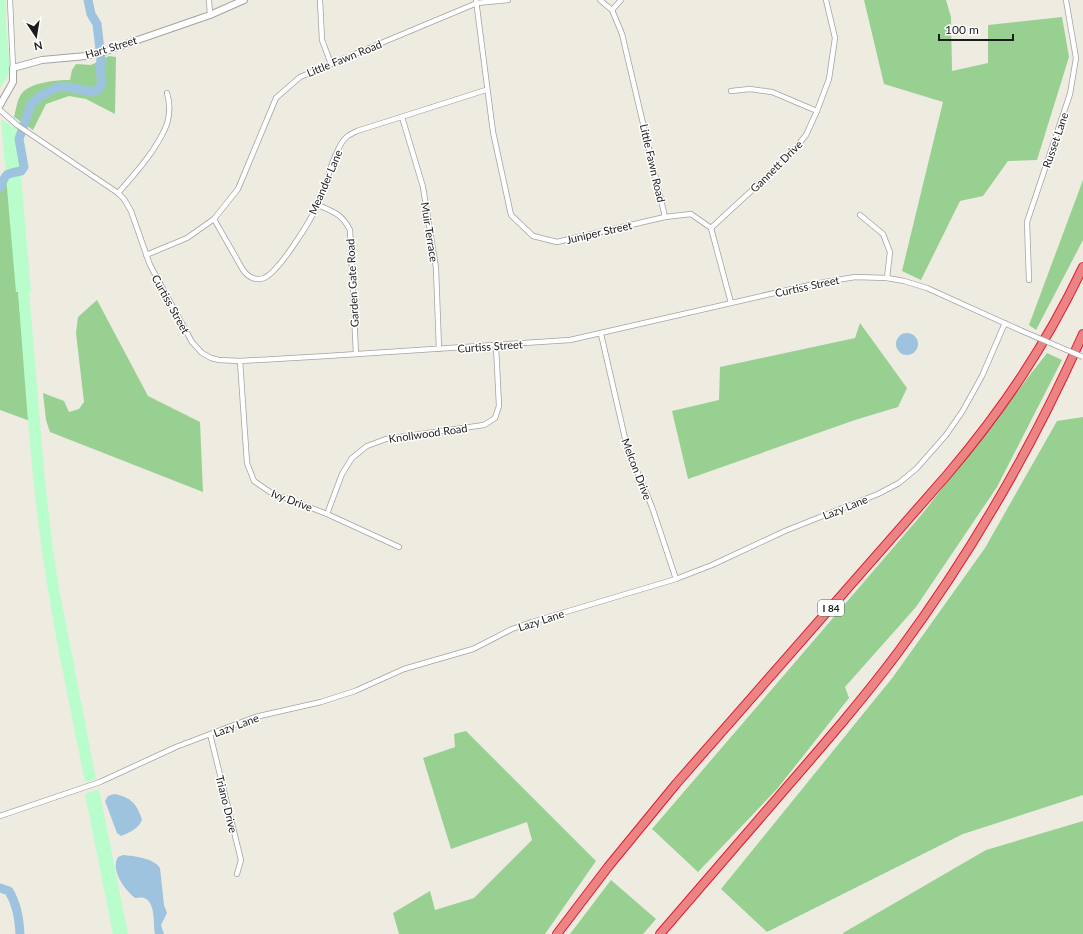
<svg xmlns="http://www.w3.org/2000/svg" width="1083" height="934" font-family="Lato,sans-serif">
<rect width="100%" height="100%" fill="#eeece0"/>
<!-- forest -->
<g fill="#98d092">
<polygon points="864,0 946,0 951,17 952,71 988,63 988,25 1062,17 1069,57 1037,160 1008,161 983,196 960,201 921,280 902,271 943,102 884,84"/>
<path d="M109,56L116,57L115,114L86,99L69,96L46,104L33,130L14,117C16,110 17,99 22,93C32,82 56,80 70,80L72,70L76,64L91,65Z"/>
<polygon points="1083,180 1083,240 1036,330 1029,325"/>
<polygon points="8,182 30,421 0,410 0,183"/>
<polygon points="97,300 148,396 200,422 203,492 50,432 46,420 43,393 64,401 69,412 79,409 84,402 76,333 78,317"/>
<polygon points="860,323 907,388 898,407 855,420 688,479 672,411 719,400 720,367 855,338"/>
<polygon points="1047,353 1062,360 997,487 916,607 845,687 849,698 777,789 698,872 652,829 923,513"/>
<polygon points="1083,417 1083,795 963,834 767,932 721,889 893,677 985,548 1057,421"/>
<polygon points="466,731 596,861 545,934 399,934 393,913 430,891 435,910 474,898 532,840 527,822 451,849 423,758 455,747 454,734"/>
<polygon points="1083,821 1083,934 843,934 843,933 986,850"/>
<polygon points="611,880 656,919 643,934 570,934"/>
</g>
<!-- park -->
<g fill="#b9fdcc">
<polygon points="0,0 6,0 6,22 10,72 0,88"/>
<path d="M1,119L17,129L31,291H29L45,482L53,549L58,583L96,779L85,782C70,706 53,629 42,551C30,465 25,379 18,292H16Z"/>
<polygon points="99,789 128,934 113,934 85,794"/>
</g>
<!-- water -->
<g fill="#9dc3df">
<circle cx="907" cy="344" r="11"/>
<path d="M114,794C131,797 137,804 142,820C139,828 129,833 121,836L117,833L105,801L108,796Z"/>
<path d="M123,855C134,856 154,858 160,868L164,905L167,913L161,925L164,934H155C153,924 156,902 144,898C142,897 138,898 135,898C125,890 110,870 118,857Z"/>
</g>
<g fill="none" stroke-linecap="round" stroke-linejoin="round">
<!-- river -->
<g stroke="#9dc3df" stroke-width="9">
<path d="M0,188C6,173 5,174 21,171L24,167L19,139L31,104L40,96L58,87H68L92,92L99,89L102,82L100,70L101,59L97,24L91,14L88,0"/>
<path d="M0,888L9,891C17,905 19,918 20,934"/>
</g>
<defs>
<g id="minor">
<polyline points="10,0 13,68"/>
<polyline points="209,0 210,15"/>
<polyline points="320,0 322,40 331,64"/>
<polyline points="476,0 493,132 511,215 533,236 557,242 665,217 691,214 711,228 731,303"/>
<polyline points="600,0 612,10 622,34 665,217"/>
<polyline points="612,10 621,0"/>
<polyline points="731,91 750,89 772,92 817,111"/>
<polyline points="0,110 17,125 118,193 124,199 131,211 150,265 192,342 202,353 211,358 219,360 240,361 327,356 570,340 814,284 855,277 887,278 904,281 927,288 1022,331"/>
<polyline points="402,117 423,187 436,268 439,349"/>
<path d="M118,193C135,174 158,148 167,124C170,114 170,103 167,93"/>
<path d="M318,205C334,212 342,214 350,230L356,354"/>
<polyline points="860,215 883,234 890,252 887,278"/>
<path d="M214,219L243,270C248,277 255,281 264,278C279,272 311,220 318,204C326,187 329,167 338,150C343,139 346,136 357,131L486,90"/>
<polyline points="711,228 789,156 806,135 817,111 829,79 835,38 826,0"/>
<polyline points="146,255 187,238 214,219 238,189 276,98 300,77 477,3 508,0"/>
<polyline points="1029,280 1027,222 1070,94 1076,58 1066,0"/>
<polyline points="601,334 627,447 652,507 676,579"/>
<polyline points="240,361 247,463 254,481 270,492 327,514 399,547"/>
<polyline points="327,514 342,474 352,458 367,446 386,439 484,425 495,418 499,406 496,346"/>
<polyline points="210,734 241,860 237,874"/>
<polyline points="0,816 100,782 176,747 255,717 321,702 355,691 404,669 473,649 512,629 532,622 676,579 712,565 785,531 878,494 899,483 917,468 946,435 962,412 982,376 1005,323"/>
</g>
<polyline id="tertiary" points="0,105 13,82 13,68 42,60 86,56 106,51 210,15 244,0"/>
<g id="motorway">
<path d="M557,934L608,867L676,784L947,475C1003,409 1046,345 1083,267"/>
<path d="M660,934C702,885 744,837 786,788C825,743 864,698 899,651C972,552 1033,446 1083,334"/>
</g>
</defs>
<!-- minor casing -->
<use href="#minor" stroke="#a3a3a3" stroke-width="6"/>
<!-- tertiary casing -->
<use href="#tertiary" stroke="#a3a3a3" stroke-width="8"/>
<!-- motorway casing -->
<use href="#motorway" stroke="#e11935" stroke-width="10"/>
<!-- minor -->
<use href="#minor" stroke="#fff" stroke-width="4.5"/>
<!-- tertiary -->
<use href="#tertiary" stroke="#fff" stroke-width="6"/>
<!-- motorway -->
<use href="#motorway" stroke="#eb8482" stroke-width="8"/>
<defs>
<polyline id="minor-bridge" points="1022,331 1083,357"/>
</defs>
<!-- minor-bridge casing -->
<use href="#minor-bridge" stroke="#a3a3a3" stroke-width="6" stroke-linecap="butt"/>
<!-- minor-bridge -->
<use href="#minor-bridge" stroke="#fff" stroke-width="4.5"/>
</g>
<g text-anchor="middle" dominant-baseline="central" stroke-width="3" stroke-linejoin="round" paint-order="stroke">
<!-- shield labels -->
<rect fill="#fff" stroke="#606060" stroke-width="1" x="818" y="600" width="26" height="16" rx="3"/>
<g font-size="10" font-weight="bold" fill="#1c1c1c">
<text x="831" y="608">I 84</text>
</g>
<!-- street labels -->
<g font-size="11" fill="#1c1c1c" stroke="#fff">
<text transform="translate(111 47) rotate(-17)">Hart Street</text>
<text transform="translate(344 58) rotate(-22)">Little Fawn Road</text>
<text transform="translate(1055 140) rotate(-71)">Russet Lane</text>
<text transform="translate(653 163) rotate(77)">Little Fawn Road</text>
<text transform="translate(776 166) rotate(-45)">Gannett Drive</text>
<text transform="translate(325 182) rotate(-67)">Meander Lane</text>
<text transform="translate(430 232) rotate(81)">Muir Terrace</text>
<text transform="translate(599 232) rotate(-13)">Juniper Street</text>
<text transform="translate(352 283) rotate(-93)">Garden Gate Road</text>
<text transform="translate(807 286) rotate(-12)">Curtiss Street</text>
<text transform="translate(171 304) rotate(61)">Curtiss Street</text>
<text transform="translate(490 346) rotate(-4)">Curtiss Street</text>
<text transform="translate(428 433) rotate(-8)">Knollwood Road</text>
<text transform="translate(637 469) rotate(69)">Melcon Drive</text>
<text transform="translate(292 500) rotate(21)">Ivy Drive</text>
<text transform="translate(845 507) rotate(-22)">Lazy Lane</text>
<text transform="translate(541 620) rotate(-18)">Lazy Lane</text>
<text transform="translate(236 725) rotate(-20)">Lazy Lane</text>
<text transform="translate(227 804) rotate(76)">Triano Drive</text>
</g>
</g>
<!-- north arrow -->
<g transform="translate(36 36) rotate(168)" stroke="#ffffff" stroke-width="3" paint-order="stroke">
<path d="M0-3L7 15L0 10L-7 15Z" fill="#1c1c1c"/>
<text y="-6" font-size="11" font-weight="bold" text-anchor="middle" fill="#1c1c1c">N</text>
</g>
<!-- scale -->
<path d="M939 34v6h74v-6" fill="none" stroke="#1c1c1c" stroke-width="2"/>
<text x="945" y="34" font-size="12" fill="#1c1c1c" stroke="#ffffff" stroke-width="3" paint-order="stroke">100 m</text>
</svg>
